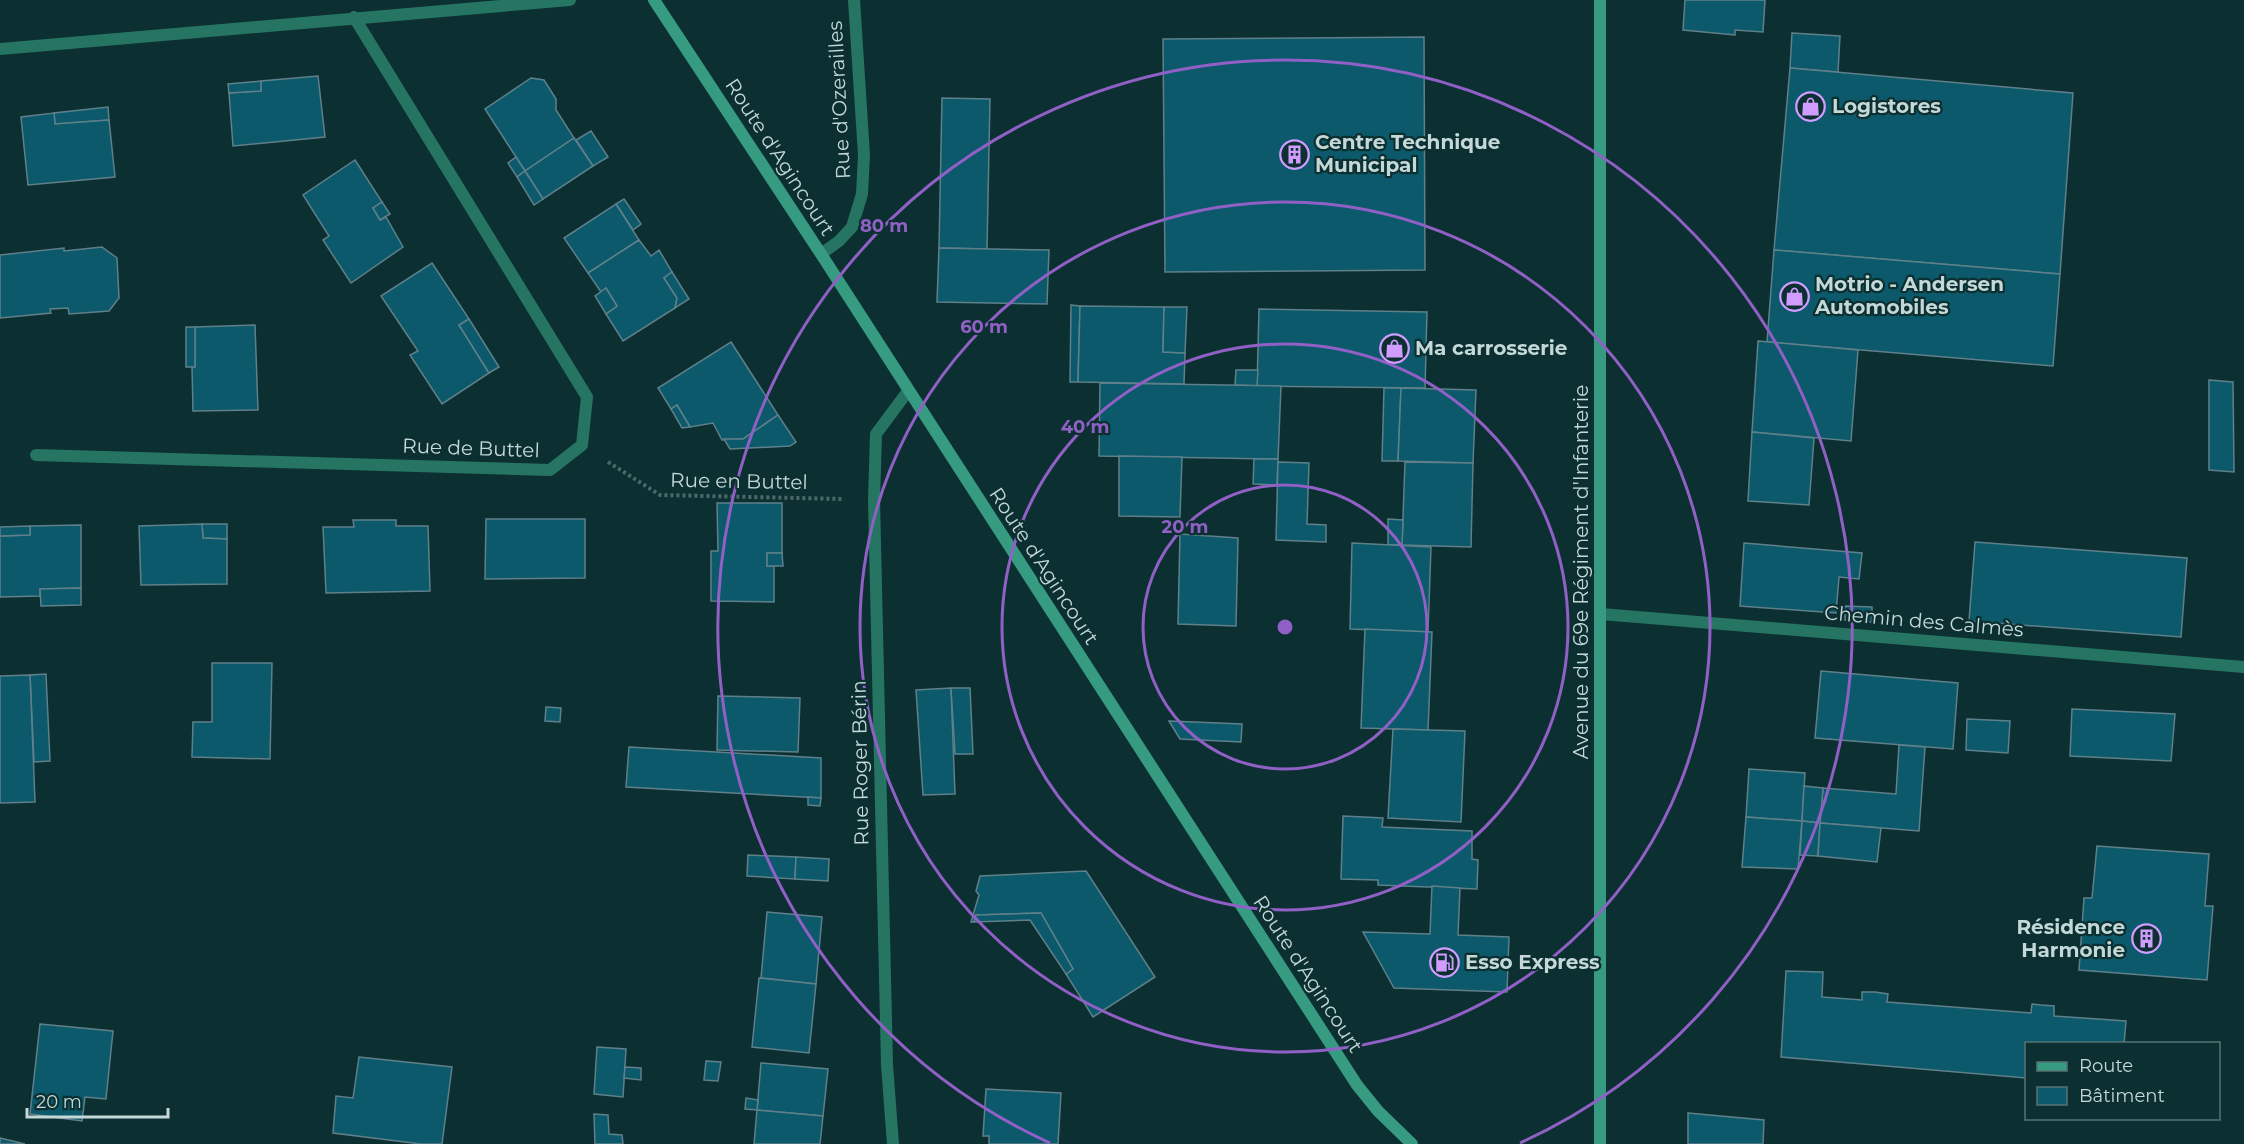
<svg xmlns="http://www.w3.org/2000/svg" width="2244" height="1144" font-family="Montserrat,sans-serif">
<rect width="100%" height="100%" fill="#0c3031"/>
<!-- building -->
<g fill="#0b596a" stroke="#5f808a" stroke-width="1.5">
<polygon points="1685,0 1765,0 1763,32 1735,30 1735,35 1683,30"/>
<polygon points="1792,33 1840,36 1838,72 1790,68"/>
<polygon points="1424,37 1425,270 1165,272 1163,39"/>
<polygon points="1790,68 2073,93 2060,274 1774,250"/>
<polygon points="318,76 325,137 233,146 229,93 261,91 261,81"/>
<polygon points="531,78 544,80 556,99 556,110 574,138 525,171 485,109"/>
<polygon points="261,81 261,91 229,93 228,84"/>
<polygon points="942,98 990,99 987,249 939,248"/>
<polygon points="108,107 109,120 55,124 54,113"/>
<polygon points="54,113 55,124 109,120 115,177 28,185 21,117"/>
<polygon points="591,131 608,157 593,166 576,140"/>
<polygon points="574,138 593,166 543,199 525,171"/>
<polygon points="516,157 525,171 517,177 508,163"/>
<polygon points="355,160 382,202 373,208 380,220 386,217 403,247 351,283 323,240 329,236 303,195"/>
<polygon points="525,171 543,199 534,205 517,177"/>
<polygon points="624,199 641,224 633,230 616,204"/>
<polygon points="382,202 390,214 380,220 373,208"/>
<polygon points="616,204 639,240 588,273 564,238"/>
<polygon points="639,240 651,256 659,250 672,272 664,278 677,298 675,308 623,341 606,314 617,306 606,288 601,292 588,273"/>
<polygon points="102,247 117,258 119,298 109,311 69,314 68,308 50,309 51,313 0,318 0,255 64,248 64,251"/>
<polygon points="939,248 1049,250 1047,304 937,302"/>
<polygon points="1774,250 2060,274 2053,366 1767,342"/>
<polygon points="432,263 469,319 459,325 489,373 442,404 410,355 418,351 381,296"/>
<polygon points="672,272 689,299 675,308 677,298 664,278"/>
<polygon points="606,288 617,306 606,314 595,296"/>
<polygon points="1071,305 1080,306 1078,382 1070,382"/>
<polygon points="1080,306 1164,307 1163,352 1185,353 1184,384 1078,382"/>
<polygon points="1164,307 1187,307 1185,353 1163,352"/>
<polygon points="1259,309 1427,312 1425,388 1257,386"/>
<polygon points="469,319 499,367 489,373 459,325"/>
<polygon points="255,325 258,410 193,411 192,367 195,367 195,327"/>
<rect x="186" y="327" width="9" height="40"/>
<polygon points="1758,341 1858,350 1851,441 1752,432"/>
<polygon points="731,342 778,415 743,439 722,440 713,423 690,427 677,405 671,409 658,388"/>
<polygon points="1236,370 1258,370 1257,386 1235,385"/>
<polygon points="2209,380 2233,382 2234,472 2209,470"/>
<polygon points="1100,383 1281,386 1278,459 1099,456"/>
<polygon points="1384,388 1401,388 1398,461 1382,461"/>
<polygon points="1401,388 1476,390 1473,463 1398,461"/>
<polygon points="677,405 690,427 682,428 671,409"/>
<polygon points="778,415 796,442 790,446 730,449 724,439 743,439"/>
<polygon points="1752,432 1814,438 1809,505 1748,501"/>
<polygon points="1119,456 1182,457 1180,517 1119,516"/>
<polygon points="1254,459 1278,459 1277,485 1253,484"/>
<polygon points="1278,462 1309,463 1307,524 1326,525 1326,542 1276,540"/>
<polygon points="1405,462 1473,463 1471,547 1402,545"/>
<polygon points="717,503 782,503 782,553 767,553 767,566 774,566 774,602 711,601 711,551 718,551"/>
<polygon points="486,519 585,519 585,578 485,579"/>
<polygon points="1388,519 1403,520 1402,545 1388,545"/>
<polygon points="353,520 396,520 396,526 428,526 430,591 326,593 323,527 354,527"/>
<polygon points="202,524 227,524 227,539 203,538"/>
<polygon points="202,524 203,538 227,539 227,584 141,585 139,526"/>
<polygon points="81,525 81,588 40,589 40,596 0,597 0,536 30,535 30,526"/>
<polygon points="30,526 30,535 0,536 0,527"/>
<polygon points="1180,534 1238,538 1236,626 1178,624"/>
<polygon points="1975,542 2187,558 2181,637 1969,621"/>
<polygon points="1352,543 1431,547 1428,632 1350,629"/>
<polygon points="1744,543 1862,553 1859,579 1839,577 1836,613 1740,606"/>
<polygon points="767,553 782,553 783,566 767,566"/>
<polygon points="81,588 81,605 41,606 40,589"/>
<polygon points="1845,606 1872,607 1872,622 1845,620"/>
<polygon points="1365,629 1432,632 1428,730 1361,728"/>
<polygon points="212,663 272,663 270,759 192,757 193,722 212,722"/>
<polygon points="1821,671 1958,683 1953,749 1815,738"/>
<polygon points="46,674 50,761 34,762 30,675"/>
<polygon points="30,675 35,802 0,803 0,676"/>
<polygon points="951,688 955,794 923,795 916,690"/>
<polygon points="951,688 970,688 973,754 955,754"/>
<polygon points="718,696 800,698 798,752 717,750"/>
<polygon points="546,707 561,708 560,722 545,721"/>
<polygon points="2072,709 2175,714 2171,761 2070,756"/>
<polygon points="1967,719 2010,721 2008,753 1966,750"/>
<polygon points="1169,721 1242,724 1241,742 1180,739"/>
<polygon points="1393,729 1465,731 1461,822 1388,818"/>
<polygon points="1899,745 1925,747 1919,831 1820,823 1823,788 1896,794"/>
<polygon points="629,747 821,758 821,798 626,787"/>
<polygon points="1749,769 1805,773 1802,821 1746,817"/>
<polygon points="1804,786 1823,788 1820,823 1802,821"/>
<polygon points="808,797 821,798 820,806 808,805"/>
<polygon points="1343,816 1383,818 1382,827 1472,831 1472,859 1478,860 1477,889 1378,885 1378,880 1341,879"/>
<polygon points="1746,817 1802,821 1798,869 1742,867"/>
<polygon points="1802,821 1820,823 1818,856 1800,855"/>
<polygon points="1820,823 1881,828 1877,862 1818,856"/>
<polygon points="2097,846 2209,854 2205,906 2213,906 2207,980 2079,970 2084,898 2092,898"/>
<polygon points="748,855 796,857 795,879 747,876"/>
<polygon points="796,857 829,859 828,881 795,879"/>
<polygon points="1086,871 1155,977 1093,1017 1066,974 1073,969 1041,913 976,915 974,922 971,922 979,895 976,891 980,876"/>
<polygon points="1432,886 1460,888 1458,935 1509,937 1507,992 1394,988 1363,932 1430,934"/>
<polygon points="767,912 822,917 816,984 761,978"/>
<polygon points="1041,913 1073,969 1066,974 1030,920 974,922 976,915"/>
<polygon points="1786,971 1823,972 1822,997 1862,1000 1862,992 1875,992 1888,994 1887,1002 2031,1013 2032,1004 2041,1005 2054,1006 2054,1016 2126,1021 2124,1044 2026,1044 2026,1078 1781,1057"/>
<polygon points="759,978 816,984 809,1053 752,1047"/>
<polygon points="40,1024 113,1031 106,1099 85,1097 82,1121 30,1114"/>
<polygon points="597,1047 626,1049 623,1097 594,1094"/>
<polygon points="359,1057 452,1067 442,1144 421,1144 333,1133 336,1096 353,1098"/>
<polygon points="706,1061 721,1062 718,1081 704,1080"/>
<polygon points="761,1063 828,1069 823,1116 757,1110"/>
<polygon points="625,1067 641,1068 641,1080 624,1078"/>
<polygon points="986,1089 1061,1093 1058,1144 989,1144 989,1136 983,1136"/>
<polygon points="746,1098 758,1100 757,1110 745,1109"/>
<polygon points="757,1110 823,1116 820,1144 754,1144"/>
<polygon points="1688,1113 1764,1120 1763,1144 1688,1144"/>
<polygon points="594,1114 608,1115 609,1134 622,1135 623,1144 595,1144"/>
<polygon points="0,1138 25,1144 0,1144"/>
</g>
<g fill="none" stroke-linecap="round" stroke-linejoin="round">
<!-- path -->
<polyline stroke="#4b696a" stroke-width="4" stroke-dasharray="3 3" stroke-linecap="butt" points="608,462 660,495 843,499"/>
<!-- street -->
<g stroke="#267562" stroke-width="12">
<polyline points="0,49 570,0"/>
<polyline points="821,254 839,241 852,227 862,194 864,155 854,0"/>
<polyline points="36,455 550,470 582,445 587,397 354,17"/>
<polyline points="1601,614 2244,667"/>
<polyline points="893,1144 887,1065 874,500 876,434 908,391"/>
</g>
<!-- secondary -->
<g stroke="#379b82" stroke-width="12">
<polyline points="654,0 821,254 1357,1085 1378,1111 1412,1144"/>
<polyline points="1600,0 1600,1144"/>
</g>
</g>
<!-- distance rings -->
<g fill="none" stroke="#9160c6" stroke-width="3">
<circle cx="1285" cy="627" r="142"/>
<circle cx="1285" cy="627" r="283"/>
<circle cx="1285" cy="627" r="425"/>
<path d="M1050 1143A567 567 0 1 1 1520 1143"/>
</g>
<!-- icons -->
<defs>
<symbol id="shop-ring" viewBox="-11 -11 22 22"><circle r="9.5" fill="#0c3031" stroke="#d09dff" stroke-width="1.5"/><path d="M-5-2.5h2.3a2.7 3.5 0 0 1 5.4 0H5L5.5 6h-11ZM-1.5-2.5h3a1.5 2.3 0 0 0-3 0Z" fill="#d09dff"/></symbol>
<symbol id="building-ring" viewBox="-11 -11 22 22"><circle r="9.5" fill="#0c3031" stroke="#d09dff" stroke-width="1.5"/><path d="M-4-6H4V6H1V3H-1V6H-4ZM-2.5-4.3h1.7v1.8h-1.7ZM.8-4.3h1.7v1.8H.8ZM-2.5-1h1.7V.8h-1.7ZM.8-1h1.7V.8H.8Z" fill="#d09dff"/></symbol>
<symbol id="fuel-ring" viewBox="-11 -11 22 22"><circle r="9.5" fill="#0c3031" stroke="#d09dff" stroke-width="1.5"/><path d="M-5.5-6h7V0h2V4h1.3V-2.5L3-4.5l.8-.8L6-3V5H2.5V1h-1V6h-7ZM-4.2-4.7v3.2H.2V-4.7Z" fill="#d09dff"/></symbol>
</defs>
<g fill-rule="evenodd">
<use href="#shop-ring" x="1794" y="90" width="33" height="33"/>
<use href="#building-ring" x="1278" y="138" width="33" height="33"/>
<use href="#shop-ring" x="1778" y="280" width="33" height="33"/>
<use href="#shop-ring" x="1378" y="332" width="33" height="33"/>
<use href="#building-ring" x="2130" y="922" width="33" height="33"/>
<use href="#fuel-ring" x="1428" y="946" width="33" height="33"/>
</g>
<g text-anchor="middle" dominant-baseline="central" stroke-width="4.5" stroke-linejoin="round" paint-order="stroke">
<!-- street labels -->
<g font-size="20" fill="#c5d8d8" stroke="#0c3031">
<text transform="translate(839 100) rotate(-93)">Rue d'Ozerailles</text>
<text transform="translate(780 157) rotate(57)">Route d'Agincourt</text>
<text transform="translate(471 448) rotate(2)">Rue de Buttel</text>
<text transform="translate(739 481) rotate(1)">Rue en Buttel</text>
<text transform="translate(1044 566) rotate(57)">Route d'Agincourt</text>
<text transform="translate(1581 572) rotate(-90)">Avenue du 69e Régiment d'Infanterie</text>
<text transform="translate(1924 621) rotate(5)">Chemin des Calmès</text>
<text transform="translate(860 763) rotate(-91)">Rue Roger Bérin</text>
<text transform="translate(1308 974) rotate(57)">Route d'Agincourt</text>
</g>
<!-- poi labels -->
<g font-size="20" font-weight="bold" fill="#c5d8d8" stroke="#0c3031" text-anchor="start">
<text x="1832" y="106">Logistores</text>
<text x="1315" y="142">Centre Technique<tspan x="1315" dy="23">Municipal</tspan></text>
<text x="1815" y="284">Motrio - Andersen<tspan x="1815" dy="23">Automobiles</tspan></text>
<text x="1415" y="348">Ma carrosserie</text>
<text x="2125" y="927" text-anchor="end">Résidence<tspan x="2125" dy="23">Harmonie</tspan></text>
<text x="1465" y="962">Esso Express</text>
</g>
</g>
<circle cx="1285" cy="627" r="9" fill="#9160c6" stroke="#0c3031" stroke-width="3"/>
<g font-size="18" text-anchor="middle" font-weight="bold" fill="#9160c6" stroke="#0c3031" stroke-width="4.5" stroke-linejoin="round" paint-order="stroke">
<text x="884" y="232">80 m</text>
<text x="984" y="333">60 m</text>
<text x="1085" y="433">40 m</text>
<text x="1185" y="533">20 m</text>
</g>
<!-- legend -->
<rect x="2025" y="1042" width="195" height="78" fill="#0c3031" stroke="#567374" stroke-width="1.5"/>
<rect x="2037" y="1062" width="30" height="9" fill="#379b82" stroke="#567374" stroke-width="1.5"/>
<text x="2079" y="1072" font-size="18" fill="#c5d8d8">Route</text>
<rect x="2037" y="1087" width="30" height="18" fill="#0b596a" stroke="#567374" stroke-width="1.5"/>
<text x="2079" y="1102" font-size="18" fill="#c5d8d8">Bâtiment</text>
<!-- scale -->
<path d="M27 1108v9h141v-9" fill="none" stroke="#c5d8d8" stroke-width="3"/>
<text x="36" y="1108" font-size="18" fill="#c5d8d8" stroke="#0c3031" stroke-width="4.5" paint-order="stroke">20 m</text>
</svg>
